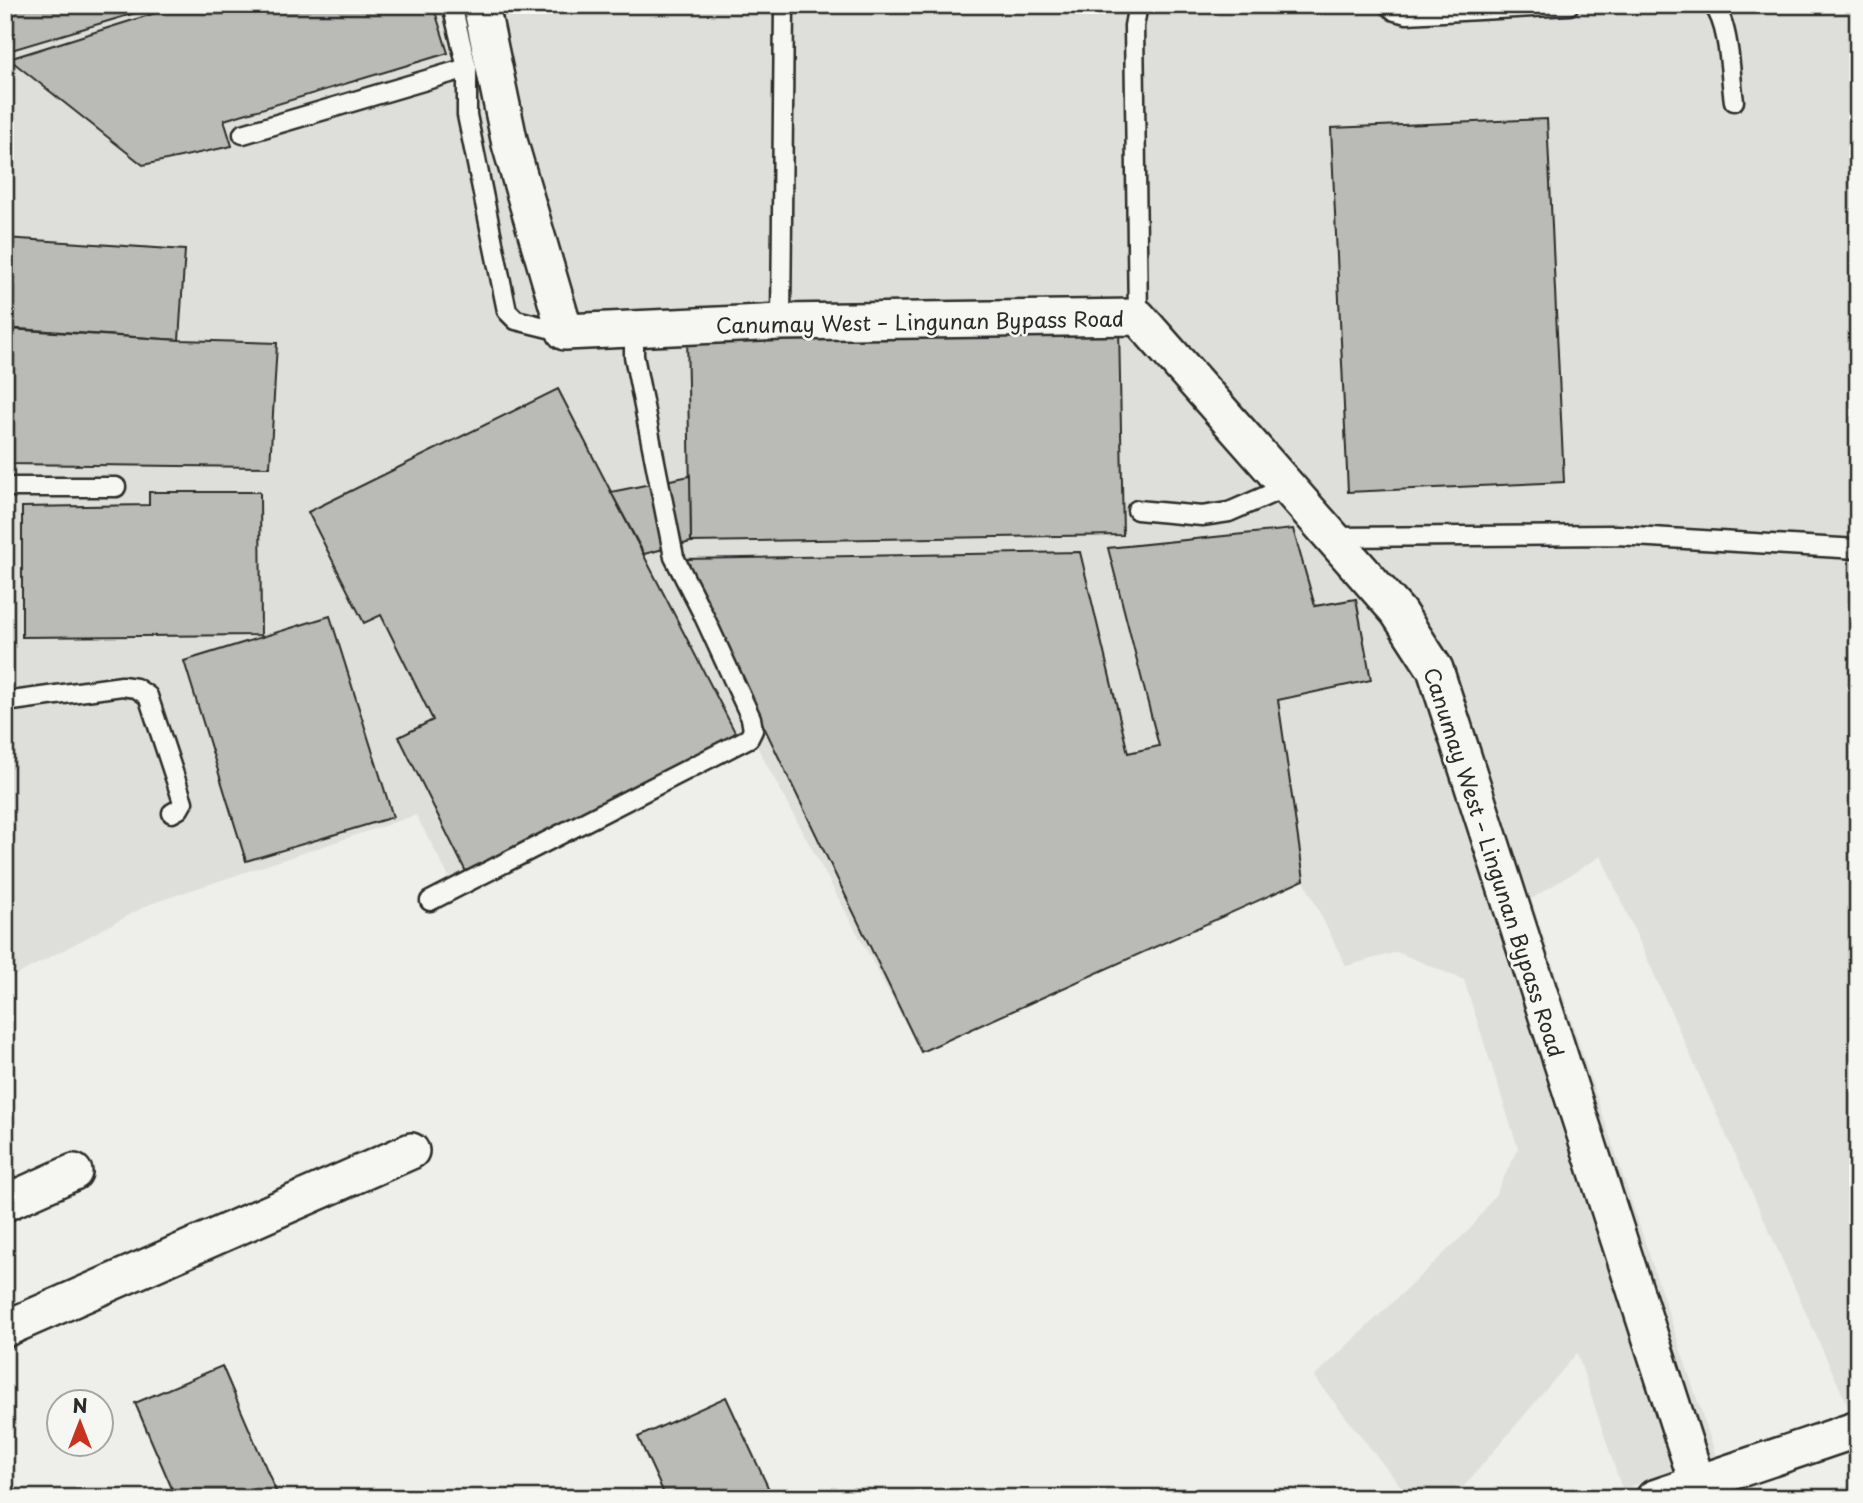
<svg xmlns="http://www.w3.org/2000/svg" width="1863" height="1503" font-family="'Playpen Sans',sans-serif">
<rect width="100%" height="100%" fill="#eeeeea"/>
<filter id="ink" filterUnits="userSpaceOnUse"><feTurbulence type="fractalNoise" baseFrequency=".0143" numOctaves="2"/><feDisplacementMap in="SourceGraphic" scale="14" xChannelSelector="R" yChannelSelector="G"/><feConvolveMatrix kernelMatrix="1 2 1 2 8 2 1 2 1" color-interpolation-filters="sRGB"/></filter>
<g filter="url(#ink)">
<!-- built -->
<polygon fill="#dededb" points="5,5 1858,5 1858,1409 1850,1411 1601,856 1531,899 1717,1459 1622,1489 1577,1353 1454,1498 1410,1498 1314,1377 1473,1226 1497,1192 1518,1148 1464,980 1397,952 1346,966 1304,881 921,1052 753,739 458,894 416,815 150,904 5,981"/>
<!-- building -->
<g fill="#babab7" stroke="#2b2b2b" stroke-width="2">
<polygon points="5,5 162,5 5,52"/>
<polygon points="181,5 433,5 448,53 224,120 232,146 143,165 9,59"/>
<polygon points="1547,119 1564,482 1348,492 1331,128"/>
<polygon points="5,238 185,250 179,340 5,328"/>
<polygon points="1119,326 1123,535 691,542 687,334"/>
<polygon points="7,329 179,340 277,343 270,467 7,464"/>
<polygon points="558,389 736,734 468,876 399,737 433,720 381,615 364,623 308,512"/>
<polygon points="690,476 691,542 644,554 611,492"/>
<polygon points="149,492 260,492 261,635 22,637 22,507 149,505"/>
<polygon points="1293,529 1315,606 1356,599 1371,680 1278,700 1304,880 921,1052 683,559 1080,552 1128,753 1159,746 1108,548"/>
<polygon points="330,616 393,817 246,861 184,661"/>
<polygon points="222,1366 279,1498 176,1498 135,1403"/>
<polygon points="726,1397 773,1498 666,1498 638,1437"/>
</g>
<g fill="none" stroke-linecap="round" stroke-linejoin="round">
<defs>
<g id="lane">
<polyline points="452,5 467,68 467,115 507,311 516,320 565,332"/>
<polyline points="1388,5 1395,11 1407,14 1569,5"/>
<path d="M1713,5C1730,24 1730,76 1734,101"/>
<polyline points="243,134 467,68"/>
<polyline points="1138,317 1134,26 1138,5"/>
<polyline points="781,322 784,5"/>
<polyline points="5,487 116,487"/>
<polyline points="1137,510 1202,516 1229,512 1289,486"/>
<polyline points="1334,537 1617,535 1858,549"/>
<polyline points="5,702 122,686 136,688 148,696 183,802 179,809 172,813"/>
<polyline points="430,901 749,738 753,730 751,718 702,612 674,557 634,356 634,329"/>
</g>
<g id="street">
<polyline points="481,5 510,144 565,332 781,322 1138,317 1398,612 1435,669 1697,1482"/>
<polyline points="5,1203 74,1172"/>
<polyline points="5,1329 411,1151"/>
<polyline points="1654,1498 1858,1429"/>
</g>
</defs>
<!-- lane casing -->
<use href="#lane" stroke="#2b2b2b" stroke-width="23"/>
<!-- street casing -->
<use href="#street" stroke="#2b2b2b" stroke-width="40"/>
<!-- lane -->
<use href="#lane" stroke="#f6f6f2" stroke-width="18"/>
<!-- street -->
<use href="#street" stroke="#f6f6f2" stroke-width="35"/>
</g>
</g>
<g text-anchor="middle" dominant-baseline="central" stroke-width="5" stroke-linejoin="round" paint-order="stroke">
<!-- street labels -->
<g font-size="21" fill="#2b2b2b" stroke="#f6f6f2">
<text transform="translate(920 321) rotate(-1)">Canumay West – Lingunan Bypass Road</text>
<text transform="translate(1495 862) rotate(72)">Canumay West – Lingunan Bypass Road</text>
</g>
</g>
<!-- margin -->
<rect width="1863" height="1503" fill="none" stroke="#f6f6f2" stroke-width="28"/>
<rect x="14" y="14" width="1835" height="1475" fill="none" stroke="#2b2b2b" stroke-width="2.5" filter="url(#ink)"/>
<!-- north arrow -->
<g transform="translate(80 1423)"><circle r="33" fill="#f6f6f2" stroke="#a5a5a2" stroke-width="2"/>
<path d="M0-5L12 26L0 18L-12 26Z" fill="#c8321e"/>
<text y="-10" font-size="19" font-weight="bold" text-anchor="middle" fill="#2b2b2b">N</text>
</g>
</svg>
